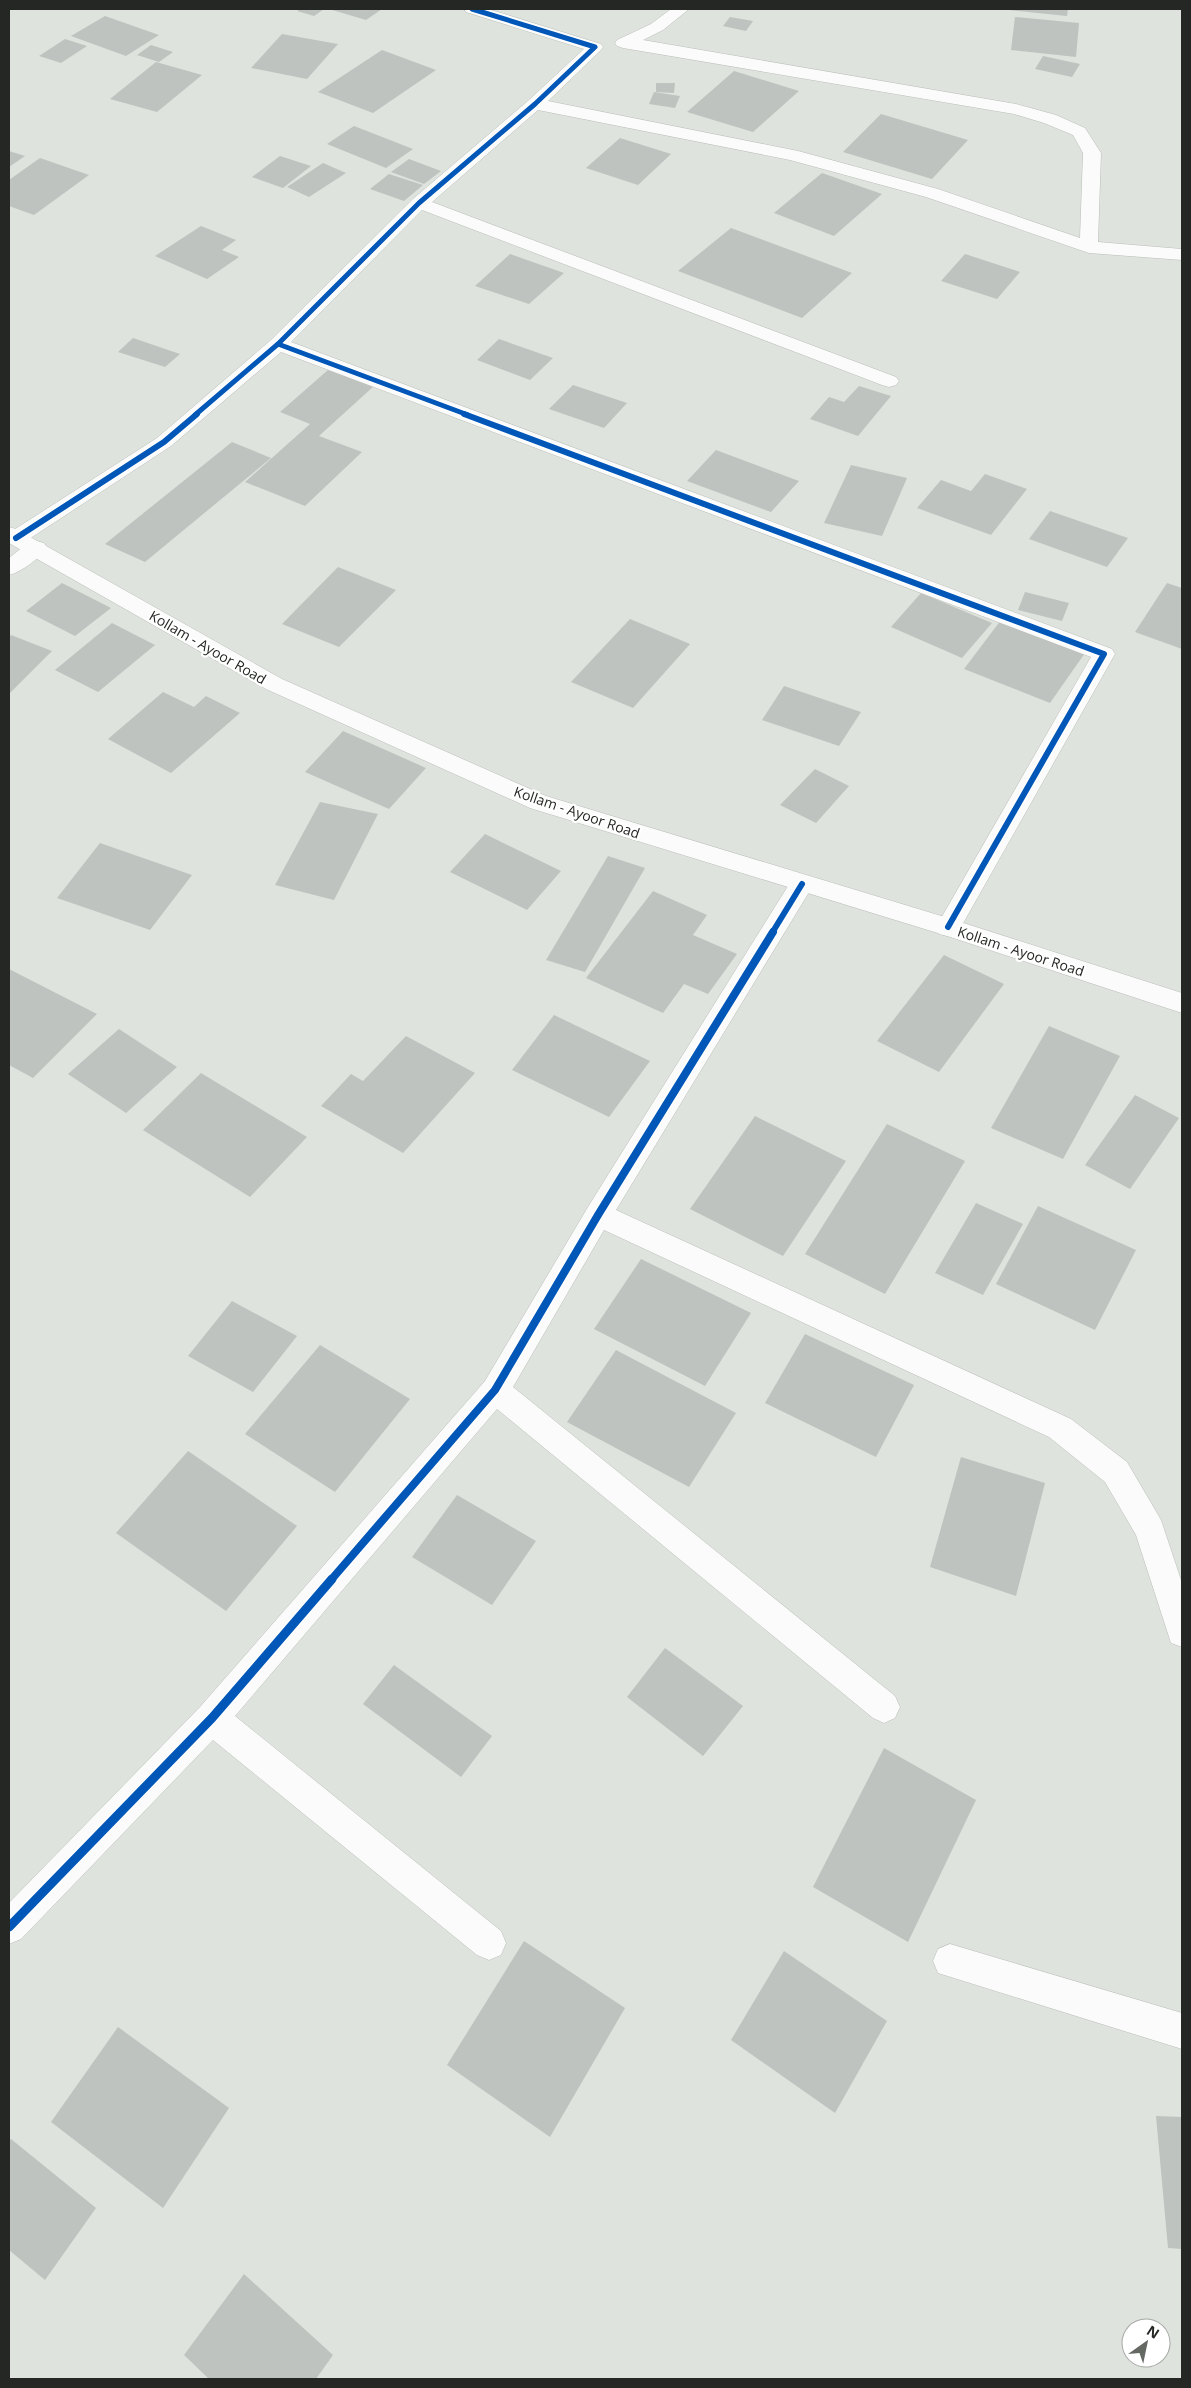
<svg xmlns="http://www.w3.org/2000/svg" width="1191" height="2388" font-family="'Open Sans',sans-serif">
<rect width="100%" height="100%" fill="#dee3dd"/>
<!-- building -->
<g fill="#bfc3bf">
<polygon points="300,9 324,9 314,16 297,11"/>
<polygon points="329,9 382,9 366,20"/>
<polygon points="1000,9 1068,9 1067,16"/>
<polygon points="105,16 159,35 126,56 71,36"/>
<polygon points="730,17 753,21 746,31 723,26"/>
<polygon points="1015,17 1079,23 1076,57 1011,50"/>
<polygon points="282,34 338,44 307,79 251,68"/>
<polygon points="65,39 87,46 61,63 39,56"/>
<polygon points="151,45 173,52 159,62 137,55"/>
<polygon points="382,50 436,70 373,113 318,92"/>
<polygon points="1043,56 1080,64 1072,77 1035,69"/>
<polygon points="156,62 202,75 157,112 110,99"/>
<polygon points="734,71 799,91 753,132 687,112"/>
<polygon points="656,83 675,83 674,93 656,92"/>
<polygon points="654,92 680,96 675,108 649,104"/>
<polygon points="881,114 968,140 932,179 843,152"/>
<polygon points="354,126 413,149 386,168 327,144"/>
<polygon points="620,138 671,154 638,185 586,168"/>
<polygon points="9,151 25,156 9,167"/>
<polygon points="280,156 311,166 283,188 252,177"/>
<polygon points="40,158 89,175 34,215 9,206 9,180"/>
<polygon points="409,159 441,171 424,184 391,172"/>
<polygon points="323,163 346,173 309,197 287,187"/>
<polygon points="822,173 882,194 834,236 774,213"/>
<polygon points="389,174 423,185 404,201 370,189"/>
<polygon points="201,226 236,240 222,250 239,257 207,279 155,256"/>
<polygon points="731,228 852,273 802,318 678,271"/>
<polygon points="510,254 564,273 529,304 475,286"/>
<polygon points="965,254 1020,272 997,299 941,281"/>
<polygon points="133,338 180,354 165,367 118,352"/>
<polygon points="499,339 553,358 530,380 477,360"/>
<polygon points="328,370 374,386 319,436 362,452 305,506 245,482 310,424 280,412"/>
<polygon points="573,385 627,403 604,428 549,409"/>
<polygon points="859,386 891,396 858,436 810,419 829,397 844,402"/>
<polygon points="232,442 271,458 145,562 105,544"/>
<polygon points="716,450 799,481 771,512 687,481"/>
<polygon points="851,465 907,478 882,536 824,523"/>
<polygon points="985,474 1027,489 991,535 917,508 941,480 971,491"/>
<polygon points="1050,511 1128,538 1107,567 1029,539"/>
<polygon points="338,567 396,590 339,647 282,624"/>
<polygon points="62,583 111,608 75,636 26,611"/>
<polygon points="1167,583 1182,588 1182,649 1135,632"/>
<polygon points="1025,592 1069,603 1062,621 1018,610"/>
<polygon points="921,593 992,623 962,658 891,627"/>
<polygon points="630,619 690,644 633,708 571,682"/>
<polygon points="1001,620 1085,653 1050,703 964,669"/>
<polygon points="112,623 155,645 98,692 55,670"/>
<polygon points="11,635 52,651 9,694 9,638"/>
<polygon points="784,686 861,712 839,746 762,720"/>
<polygon points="163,692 194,707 206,696 240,713 171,773 108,739"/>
<polygon points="343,731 426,768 389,809 305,772"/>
<polygon points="815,769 849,786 816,823 780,805"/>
<polygon points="320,802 378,814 334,900 275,885"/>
<polygon points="485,834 561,871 527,910 450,872"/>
<polygon points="100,843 192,875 150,930 57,898"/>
<polygon points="608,856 645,868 585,972 546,960"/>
<polygon points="653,891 707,915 693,935 737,954 708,994 684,984 663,1013 586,978"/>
<polygon points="944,955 1004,984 939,1072 877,1041"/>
<polygon points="9,969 97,1014 33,1078 9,1065"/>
<polygon points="554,1015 650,1061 609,1117 512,1070"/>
<polygon points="1049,1026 1120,1056 1063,1159 991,1128"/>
<polygon points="119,1029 177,1067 126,1113 68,1074"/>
<polygon points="406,1036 475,1073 403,1153 321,1106 351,1074 363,1081"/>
<polygon points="201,1073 307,1137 250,1197 143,1130"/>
<polygon points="1135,1095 1179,1118 1130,1189 1085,1165"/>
<polygon points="755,1116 846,1161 783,1256 690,1209"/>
<polygon points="887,1124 965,1161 885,1294 805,1254"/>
<polygon points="976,1203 1023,1224 983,1295 935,1273"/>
<polygon points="1038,1206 1136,1250 1095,1330 996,1284"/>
<polygon points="641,1259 751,1313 705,1386 594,1329"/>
<polygon points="232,1301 297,1336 253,1392 188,1356"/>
<polygon points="805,1334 914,1385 876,1457 765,1403"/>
<polygon points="320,1345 410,1399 335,1492 245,1434"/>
<polygon points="616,1350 736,1413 689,1487 567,1422"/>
<polygon points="188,1451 297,1526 226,1611 116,1533"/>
<polygon points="961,1457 1045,1483 1016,1596 930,1567"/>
<polygon points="457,1495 536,1541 492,1605 412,1557"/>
<polygon points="665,1648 743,1706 703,1756 627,1697"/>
<polygon points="394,1665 492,1736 461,1777 363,1704"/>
<polygon points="884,1748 976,1800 908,1942 813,1887"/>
<polygon points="524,1941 625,2008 550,2137 447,2065"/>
<polygon points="784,1951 887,2021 835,2113 731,2040"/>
<polygon points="118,2027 229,2108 163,2208 51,2122"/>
<polygon points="1156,2116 1182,2117 1182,2249 1168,2248"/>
<polygon points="11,2139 96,2208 45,2280 9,2250 9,2141"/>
<polygon points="244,2274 333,2355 316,2379 209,2379 184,2355"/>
</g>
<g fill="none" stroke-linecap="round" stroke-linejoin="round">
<defs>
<g id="minor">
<polygon points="464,9 488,9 601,44 603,47 601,50 548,101 798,151 938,189 1080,238 1083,153 1073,135 1044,123 1014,114 623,48 617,46 615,43 617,40 651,24 671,9 689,9 663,30 643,40 1016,104 1056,115 1085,128 1101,153 1098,242 1182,249 1182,260 1089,253 926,197 790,160 538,110 432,202 896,377 899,381 896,385 889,387 882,385 422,210 291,342 1112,649 1115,654 957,934 948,936 939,934 936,927 1091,657 281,352 171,446 23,543 16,545 9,543 9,533 157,438 271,340 413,199 529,100 584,49 466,12"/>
<path d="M36,541L44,543L47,548C39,559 21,572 9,575V558L28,543Z"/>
<polygon points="802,875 811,878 814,884 616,1210 1071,1419 1127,1462 1161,1520 1182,1583 1182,1647 1171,1643 1136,1535 1105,1482 1049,1437 604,1230 513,1387 895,1696 900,1707 895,1718 884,1723 873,1718 497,1409 235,1716 501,1931 506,1943 501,1955 489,1960 477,1955 213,1740 21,1939 9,1944 9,1903 200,1707 485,1381 588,1207 793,878"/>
<polygon points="950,1944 1182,2013 1182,2049 938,1973 933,1961 938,1949"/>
</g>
<polygon id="major" points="9,527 16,529 282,679 546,796 948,918 1182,993 1182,1013 941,934 530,808 266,689 9,543"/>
</defs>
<!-- minor casing -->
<use href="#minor" stroke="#babeb9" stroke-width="1"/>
<!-- major casing -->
<use href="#major" stroke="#babeb9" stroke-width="1"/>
<!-- minor -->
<use href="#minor" fill="#fafbfa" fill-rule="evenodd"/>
<!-- major -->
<use href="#major" fill="#fafbfa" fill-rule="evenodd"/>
<defs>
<g id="cycleway-far3">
<polyline points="278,344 468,415"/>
<polyline points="195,415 278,344 419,203 535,104 595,47 472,9"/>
</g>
<g id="cycleway-far2">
<polyline points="464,414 1104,654 948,927"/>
<polyline points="16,538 164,442 197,414"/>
<polyline points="772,933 802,884"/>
</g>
<polyline id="cycleway-far1" points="331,1580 495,1390 598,1215 773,932"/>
<polyline id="cycleway" points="9,1927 212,1718 332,1579"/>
</defs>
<!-- cycleway-far3 casing -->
<use href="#cycleway-far3" stroke="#fff" stroke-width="7"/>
<!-- cycleway-far2 casing -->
<use href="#cycleway-far2" stroke="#fff" stroke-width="9"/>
<!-- cycleway-far1 casing -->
<use href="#cycleway-far1" stroke="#fff" stroke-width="11"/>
<!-- cycleway casing -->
<use href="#cycleway" stroke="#fff" stroke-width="12"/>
<!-- cycleway-far3 -->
<use href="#cycleway-far3" stroke="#0057b8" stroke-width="5"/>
<!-- cycleway-far2 -->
<use href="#cycleway-far2" stroke="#0057b8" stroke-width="6"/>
<!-- cycleway-far1 -->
<use href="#cycleway-far1" stroke="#0057b8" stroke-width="8"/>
<!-- cycleway -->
<use href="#cycleway" stroke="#0057b8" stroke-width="9"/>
</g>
<g text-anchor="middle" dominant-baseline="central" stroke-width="4.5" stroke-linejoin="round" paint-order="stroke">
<!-- street labels -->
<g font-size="14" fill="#242723" stroke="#fff">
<text transform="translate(208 647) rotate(30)">Kollam - Ayoor Road</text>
<text transform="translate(577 812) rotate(19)">Kollam - Ayoor Road</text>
<text transform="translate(1021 951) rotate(18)">Kollam - Ayoor Road</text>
</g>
</g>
<!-- border -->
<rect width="1191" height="2388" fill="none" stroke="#242723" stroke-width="20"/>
<!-- north arrow -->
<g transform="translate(1146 2343) rotate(33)"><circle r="24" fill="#ffffff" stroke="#a7a9a7"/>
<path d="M0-4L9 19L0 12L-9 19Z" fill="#656964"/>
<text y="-8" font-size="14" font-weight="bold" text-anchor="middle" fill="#242723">N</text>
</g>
</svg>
